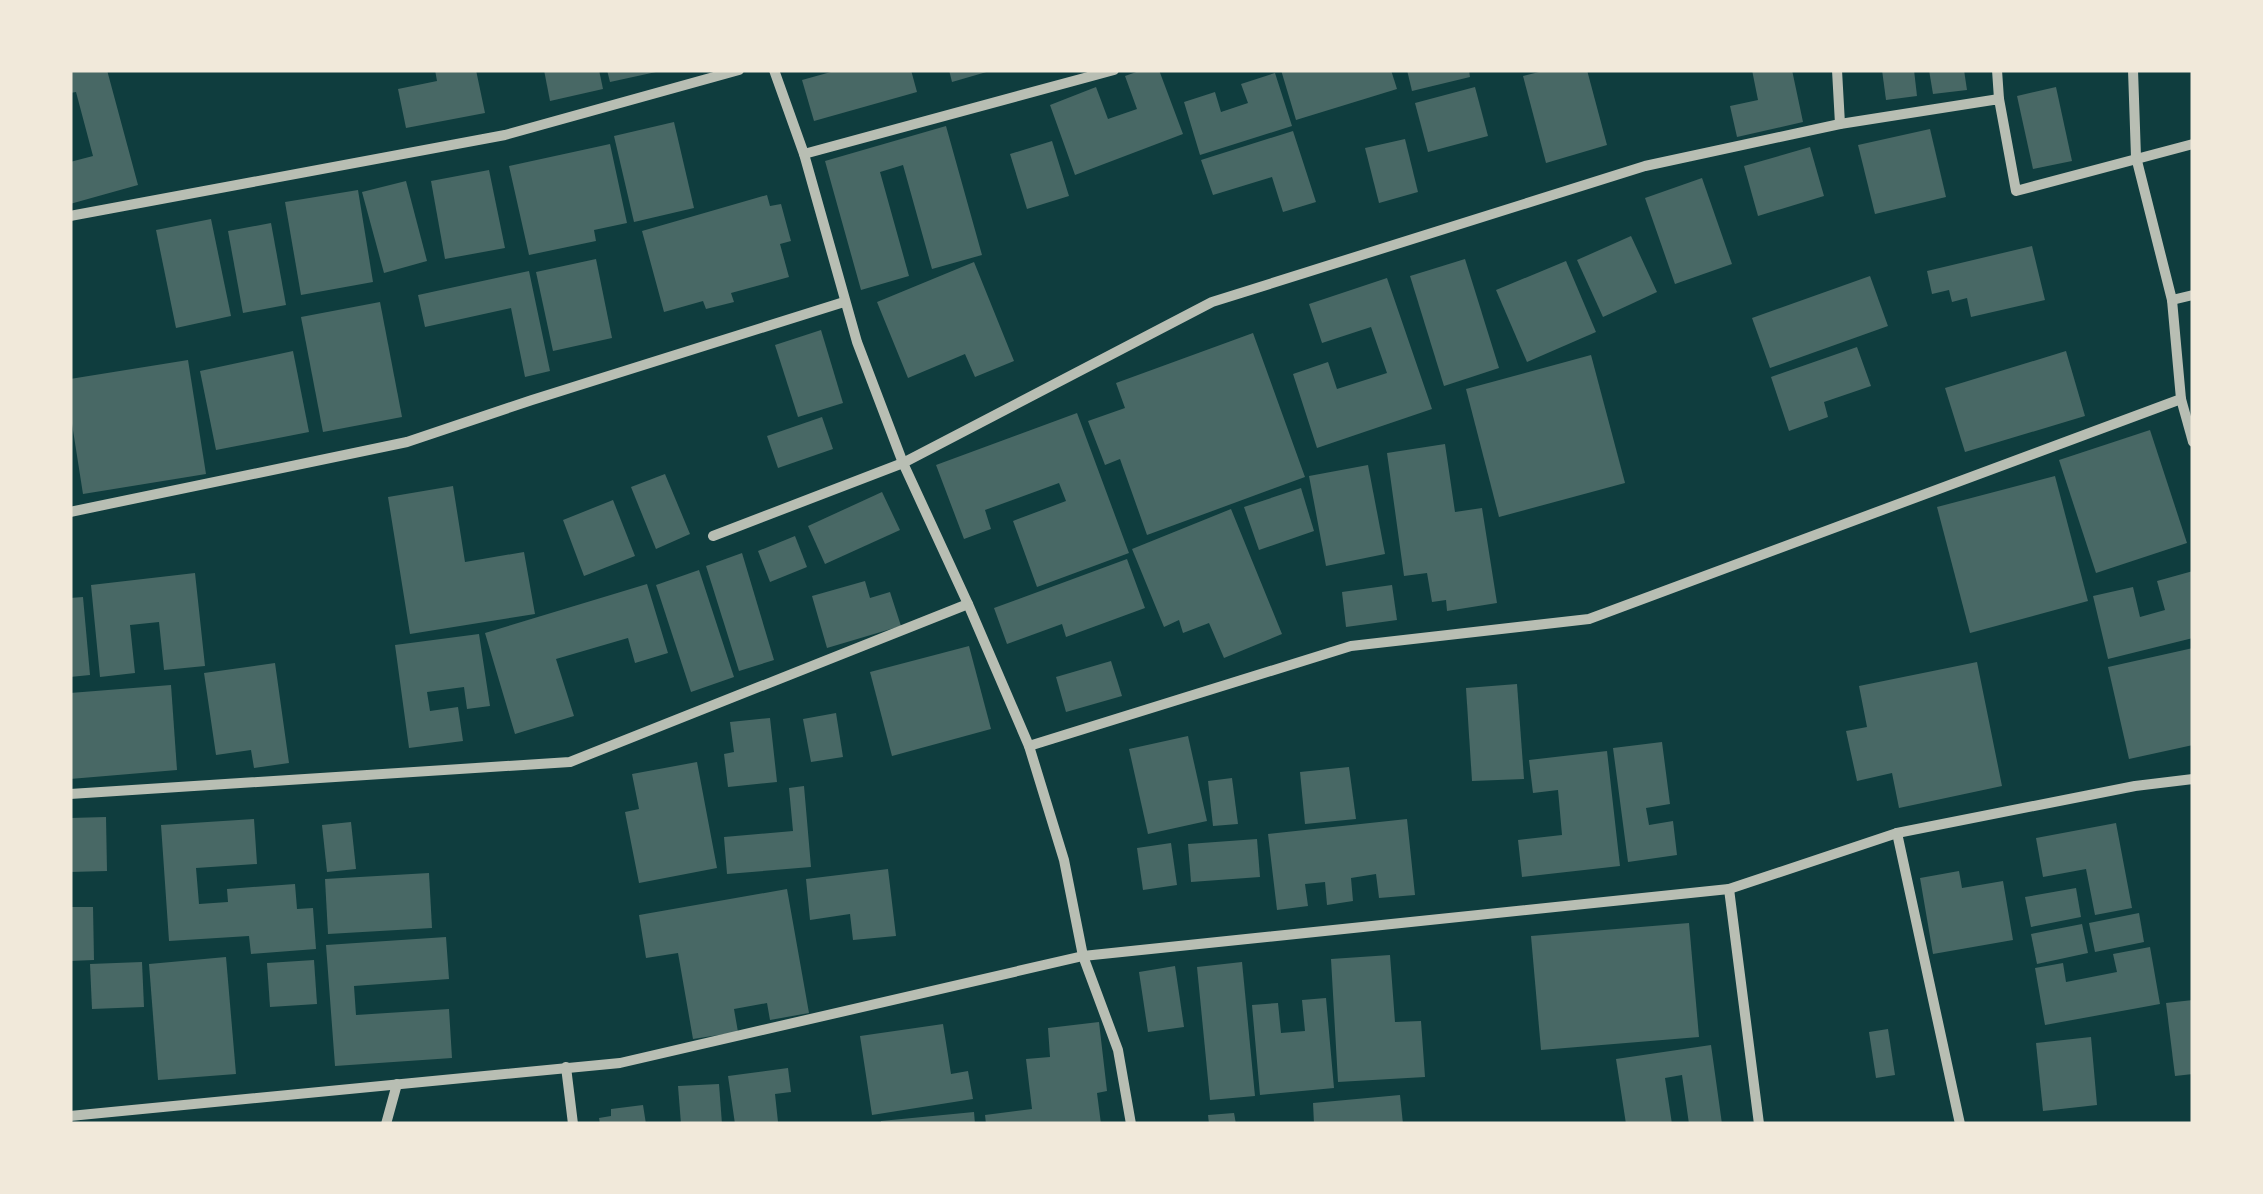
<svg xmlns="http://www.w3.org/2000/svg" width="2263" height="1194" font-family="'PT Sans Narrow',sans-serif">
<rect width="100%" height="100%" fill="#0f3d3e"/>
<!-- building -->
<g fill="#486865">
<polygon points="70,70 107,70 138,185 70,204 70,162 93,156 76,92 70,93"/>
<polygon points="435,70 476,70 485,113 406,128 398,89 437,81"/>
<polygon points="544,70 599,70 603,89 550,101"/>
<polygon points="607,70 656,70 656,72 610,82"/>
<polygon points="838,70 911,70 917,92 814,121 802,80"/>
<polygon points="949,70 990,70 990,71 952,82"/>
<polygon points="1142,70 1159,70 1183,134 1075,175 1050,105 1096,87 1108,119 1137,109 1125,76"/>
<polygon points="1281,70 1391,70 1397,89 1296,120"/>
<polygon points="1407,70 1469,70 1470,77 1412,91"/>
<polygon points="1547,70 1587,70 1607,145 1546,163 1523,76"/>
<polygon points="1752,70 1792,70 1803,122 1737,137 1730,106 1758,100"/>
<polygon points="1882,70 1914,70 1917,96 1886,100"/>
<polygon points="1929,70 1964,70 1967,90 1933,94"/>
<polygon points="1275,73 1292,126 1200,155 1184,102 1215,92 1221,112 1248,103 1241,84"/>
<polygon points="1475,87 1488,136 1428,152 1415,103"/>
<polygon points="2056,87 2072,161 2033,169 2017,96"/>
<polygon points="674,122 694,208 634,222 614,136"/>
<polygon points="946,126 982,255 932,269 903,165 880,172 909,276 861,290 825,161"/>
<polygon points="1930,129 1946,197 1875,214 1858,145"/>
<polygon points="1293,131 1316,202 1283,212 1272,177 1213,195 1201,160"/>
<polygon points="1405,139 1418,192 1379,203 1365,148"/>
<polygon points="1052,141 1069,196 1027,209 1010,154"/>
<polygon points="610,144 627,223 594,230 596,241 529,255 509,166"/>
<polygon points="1810,147 1824,196 1758,216 1744,166"/>
<polygon points="489,170 505,248 445,259 431,181"/>
<polygon points="1702,178 1732,264 1675,284 1645,198"/>
<polygon points="406,181 427,261 384,273 362,192"/>
<polygon points="358,190 373,282 301,295 285,202"/>
<polygon points="767,195 770,206 781,204 791,241 780,244 789,277 731,293 734,302 706,309 703,301 664,312 642,231"/>
<polygon points="211,219 231,316 176,328 156,230"/>
<polygon points="271,223 286,305 243,313 228,231"/>
<polygon points="1631,236 1657,292 1603,317 1577,260"/>
<polygon points="2032,246 2045,300 1971,317 1967,298 1952,302 1949,290 1932,294 1927,271"/>
<polygon points="596,259 612,338 553,351 536,272"/>
<polygon points="1465,259 1499,368 1444,386 1410,276"/>
<polygon points="1566,261 1596,332 1527,362 1496,290"/>
<polygon points="974,262 1014,361 975,377 965,354 908,378 877,302"/>
<polygon points="529,271 550,371 525,377 511,308 425,327 418,295"/>
<polygon points="1870,276 1888,326 1770,368 1752,318"/>
<polygon points="1387,278 1432,409 1317,448 1293,374 1328,362 1337,389 1387,373 1371,327 1322,343 1309,304"/>
<polygon points="380,302 402,417 323,432 301,317"/>
<polygon points="821,330 843,403 798,417 775,345"/>
<polygon points="1253,333 1305,477 1147,535 1120,459 1105,465 1088,421 1125,408 1116,383"/>
<polygon points="1857,347 1871,386 1824,402 1828,417 1789,431 1771,377"/>
<polygon points="293,351 309,432 216,450 200,371"/>
<polygon points="2066,351 2085,416 1965,452 1945,388"/>
<polygon points="1591,355 1625,483 1499,517 1466,389"/>
<polygon points="188,360 206,474 83,494 70,411 70,379"/>
<polygon points="1077,413 1129,553 1037,587 1013,521 1066,501 1059,483 985,510 991,529 964,539 936,465"/>
<polygon points="822,417 833,449 778,468 767,436"/>
<polygon points="2150,430 2187,543 2096,573 2059,460"/>
<polygon points="1445,444 1455,512 1482,508 1497,603 1447,611 1446,600 1432,602 1427,573 1404,576 1387,453"/>
<polygon points="1368,465 1385,554 1326,566 1309,476"/>
<polygon points="665,474 690,534 656,549 631,487"/>
<polygon points="2055,476 2088,601 1970,633 1937,507"/>
<polygon points="453,486 465,562 524,552 535,614 410,634 388,497"/>
<polygon points="1301,488 1314,531 1259,550 1244,507"/>
<polygon points="882,492 900,530 825,564 808,526"/>
<polygon points="613,500 635,556 584,576 563,520"/>
<polygon points="1231,509 1282,634 1224,658 1209,623 1183,633 1179,620 1164,627 1132,549"/>
<polygon points="795,536 807,567 770,582 758,551"/>
<polygon points="742,553 774,660 739,671 706,566"/>
<polygon points="1127,559 1145,608 1066,637 1062,624 1007,644 994,608"/>
<polygon points="699,570 734,677 691,692 656,585"/>
<polygon points="2193,571 2193,638 2108,659 2093,596 2133,587 2140,617 2165,610 2157,581"/>
<polygon points="195,573 205,666 164,670 159,622 130,625 135,673 100,677 91,585"/>
<polygon points="865,581 870,598 890,592 901,626 827,648 812,596"/>
<polygon points="647,584 668,653 635,663 628,638 556,659 574,716 515,734 485,633"/>
<polygon points="1392,585 1397,620 1346,627 1342,592"/>
<polygon points="83,597 90,675 70,677 70,598"/>
<polygon points="479,634 490,706 467,709 464,687 427,692 430,711 458,707 463,741 409,748 395,645"/>
<polygon points="969,646 991,729 892,756 870,672"/>
<polygon points="2193,648 2193,745 2129,759 2108,667"/>
<polygon points="1111,661 1122,696 1066,712 1056,677"/>
<polygon points="1977,662 2002,786 1899,808 1892,773 1857,781 1846,731 1867,727 1859,686"/>
<polygon points="275,663 289,763 254,768 251,750 216,755 204,673"/>
<polygon points="1517,684 1524,779 1472,781 1466,688"/>
<polygon points="171,685 177,770 70,779 70,693"/>
<polygon points="836,713 843,757 811,762 803,719"/>
<polygon points="770,718 777,782 728,787 724,754 734,752 730,722"/>
<polygon points="1188,736 1207,821 1148,834 1129,749"/>
<polygon points="1662,742 1670,804 1646,808 1649,825 1673,821 1677,855 1628,862 1613,748"/>
<polygon points="1607,751 1620,866 1522,877 1518,840 1562,835 1558,790 1533,793 1529,760"/>
<polygon points="697,762 717,868 639,883 625,812 639,809 632,774"/>
<polygon points="1349,767 1356,819 1305,824 1300,772"/>
<polygon points="1232,778 1238,824 1213,826 1208,781"/>
<polygon points="804,786 811,867 727,874 724,837 793,831 789,788"/>
<polygon points="106,817 107,871 70,872 70,818"/>
<polygon points="254,819 257,864 196,868 199,904 228,902 227,889 295,884 297,909 313,908 316,949 251,954 249,936 169,941 161,825"/>
<polygon points="1407,819 1415,895 1379,898 1376,874 1351,878 1353,901 1327,905 1325,882 1305,884 1308,906 1277,910 1268,834"/>
<polygon points="351,822 356,869 327,872 322,825"/>
<polygon points="2116,823 2132,908 2095,915 2086,869 2043,877 2036,838"/>
<polygon points="1257,839 1260,877 1191,882 1188,844"/>
<polygon points="1171,843 1177,885 1143,890 1137,848"/>
<polygon points="888,869 896,936 853,940 850,914 810,920 806,879"/>
<polygon points="1959,871 1962,888 2003,881 2013,940 1933,954 1920,878"/>
<polygon points="429,873 432,928 328,934 325,879"/>
<polygon points="2076,888 2081,917 2031,927 2025,897"/>
<polygon points="787,889 809,1013 770,1020 767,1003 734,1009 738,1032 693,1039 678,953 646,958 639,915"/>
<polygon points="70,907 93,907 94,960 70,961"/>
<polygon points="2139,913 2144,942 2095,952 2089,923"/>
<polygon points="1689,923 1699,1037 1541,1050 1531,936"/>
<polygon points="2082,924 2088,953 2037,964 2031,934"/>
<polygon points="446,937 449,979 354,986 356,1015 449,1009 452,1058 335,1066 326,945"/>
<polygon points="2150,947 2160,1004 2045,1025 2035,968 2063,963 2066,982 2117,972 2113,954"/>
<polygon points="1390,955 1395,1022 1421,1021 1425,1077 1338,1082 1331,959"/>
<polygon points="226,957 236,1074 158,1080 149,964"/>
<polygon points="314,960 317,1004 270,1007 267,963"/>
<polygon points="142,962 144,1007 92,1009 90,964"/>
<polygon points="1242,962 1255,1096 1210,1100 1197,967"/>
<polygon points="1175,966 1184,1027 1148,1032 1139,972"/>
<polygon points="1326,998 1334,1088 1260,1095 1252,1005 1278,1003 1281,1033 1305,1031 1302,1000"/>
<polygon points="2193,1000 2193,1074 2175,1076 2166,1003"/>
<polygon points="1099,1022 1107,1091 1097,1093 1101,1124 986,1124 985,1115 1032,1109 1026,1059 1050,1057 1048,1028"/>
<polygon points="943,1024 951,1074 968,1071 973,1099 872,1115 860,1036"/>
<polygon points="1888,1029 1895,1075 1876,1078 1869,1032"/>
<polygon points="2091,1037 2097,1105 2043,1111 2036,1043"/>
<polygon points="1711,1045 1722,1124 1689,1124 1682,1075 1665,1078 1672,1124 1626,1124 1616,1059"/>
<polygon points="788,1068 791,1092 775,1094 778,1122 735,1124 728,1076"/>
<polygon points="719,1084 722,1124 681,1124 678,1086"/>
<polygon points="1400,1095 1403,1124 1314,1124 1313,1103"/>
<polygon points="643,1105 646,1124 600,1124 599,1118 611,1116 611,1109"/>
<polygon points="974,1112 975,1124 881,1124 881,1121"/>
<polygon points="1234,1113 1236,1124 1209,1124 1208,1115"/>
</g>
<g fill="none" stroke-linecap="round" stroke-linejoin="round">
<!-- minor -->
<g stroke="#b8beb3" stroke-width="10">
<polyline points="774,70 804,154 857,342 903,463 968,604 1029,746 1064,860 1083,956 1118,1050 1131,1124"/>
<polyline points="1837,70 1840,124"/>
<polyline points="1997,70 1999,99"/>
<polyline points="804,154 1114,70"/>
<polyline points="70,216 505,135 739,70"/>
<polyline points="2172,300 2193,295"/>
<polyline points="2181,399 2193,442"/>
<polyline points="70,512 407,442 532,400 844,302"/>
<polyline points="713,536 903,463 1212,302 1645,166 1840,124 1999,99 2016,191 2193,144"/>
<polyline points="1029,746 1351,646 1589,619 2181,399 2172,300 2136,157 2133,70"/>
<polyline points="70,794 570,762 968,604"/>
<polyline points="1897,833 1960,1124"/>
<polyline points="1729,889 1759,1124"/>
<polyline points="566,1067 573,1124"/>
<polyline points="70,1116 620,1063 1083,956 1729,889 1897,833 2135,786 2193,779"/>
<polyline points="386,1124 397,1084"/>
</g>
</g>
<!-- border -->
<rect width="2263" height="1194" fill="none" stroke="#f1e9da" stroke-width="145"/>
</svg>
